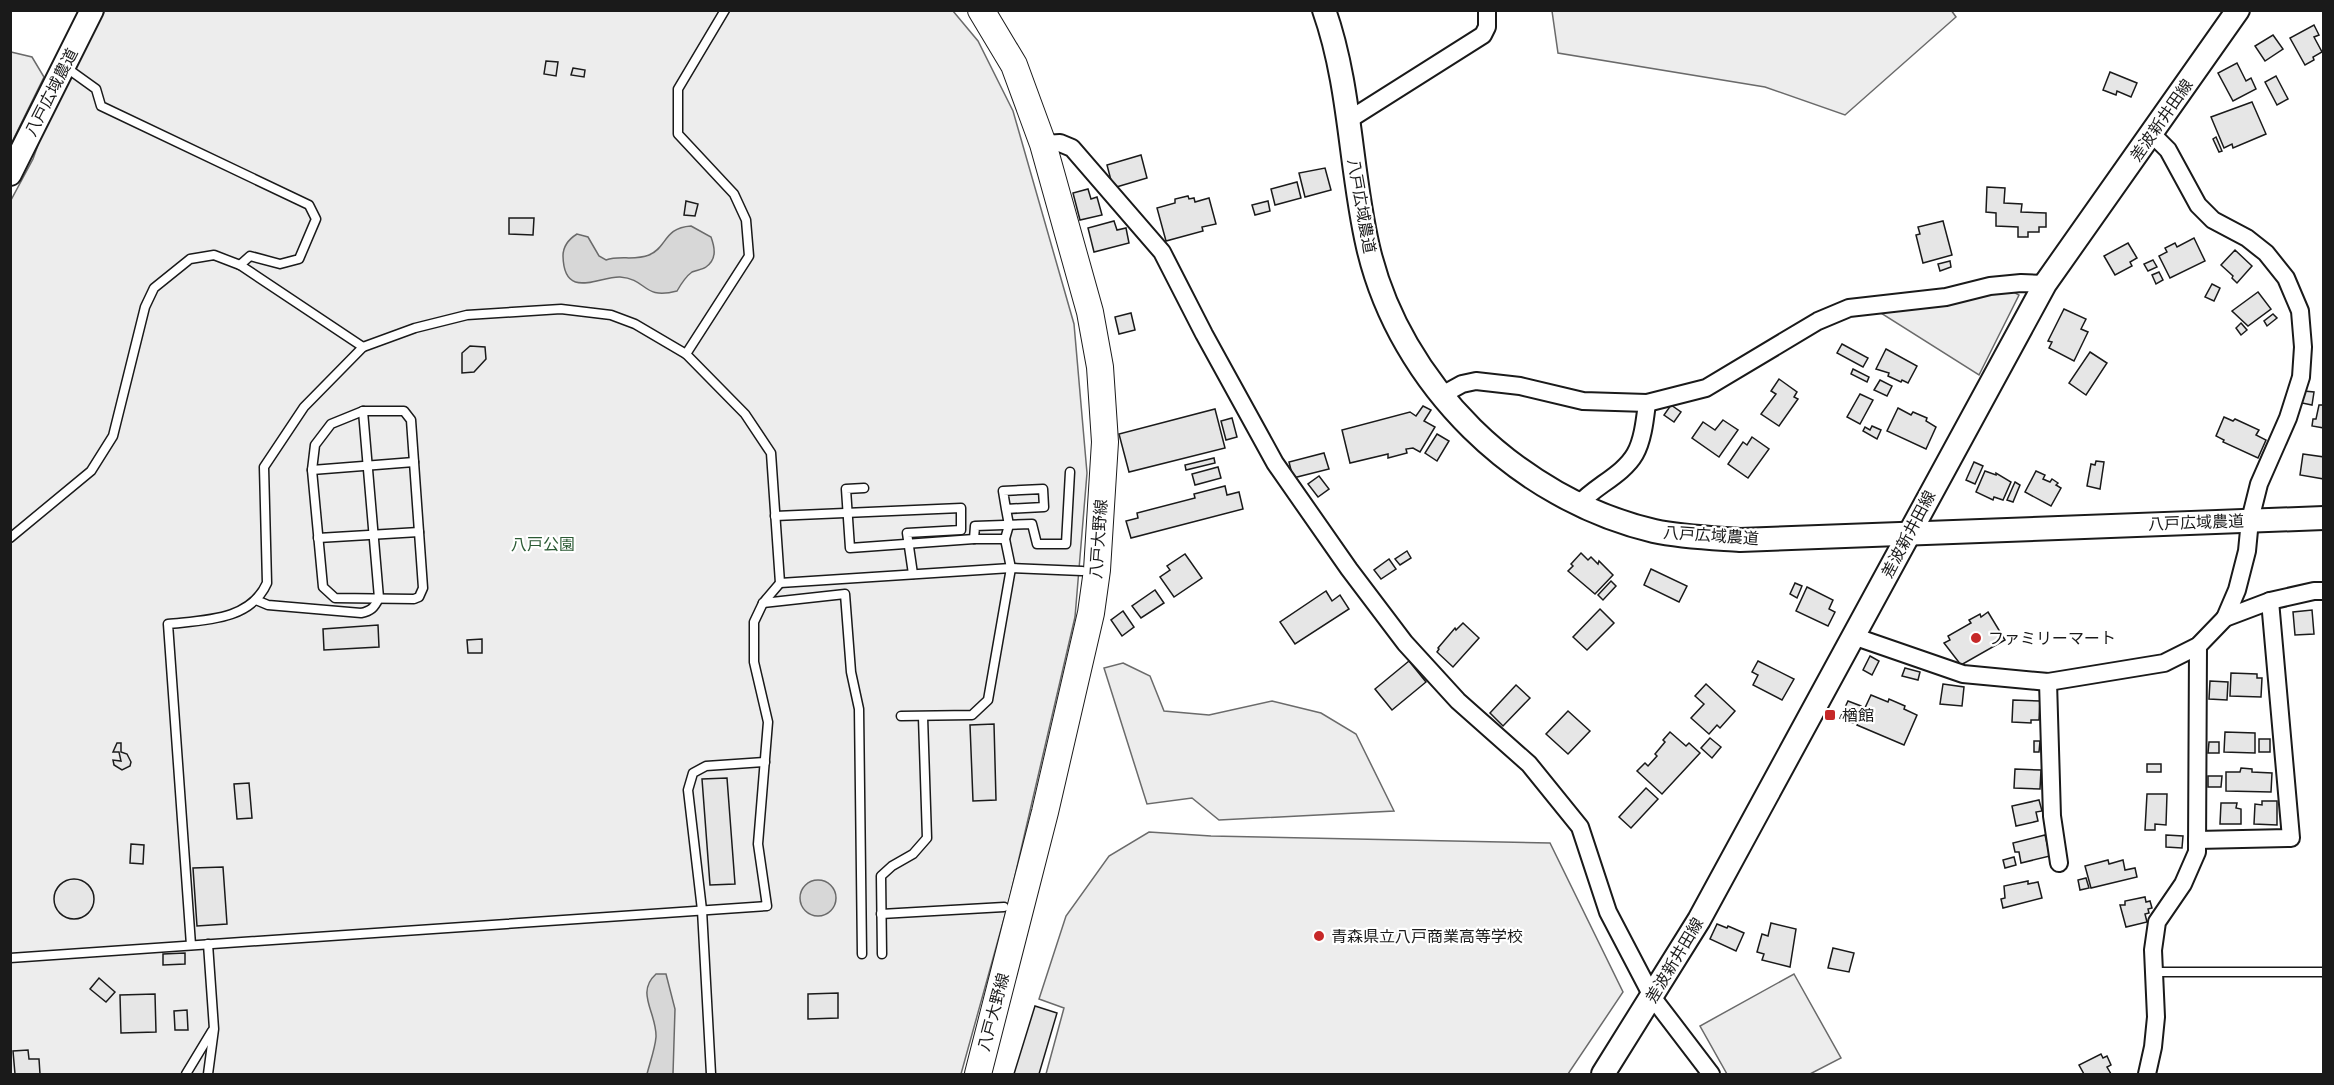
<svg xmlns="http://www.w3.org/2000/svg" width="2334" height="1085" font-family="'Open Sans','Noto Sans JP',sans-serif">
<rect width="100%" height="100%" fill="#fff"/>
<!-- built -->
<g fill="#ededed" stroke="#6a6a6a" stroke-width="1.5">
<polygon points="1951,10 1956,17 1845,115 1765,87 1558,53 1552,11"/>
<polygon points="102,11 953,11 978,41 1013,111 1074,324 1087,473 1075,617 1010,897 961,1074 11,1074 10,202 33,159 70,55"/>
<polygon points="11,52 32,57 44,77 11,144"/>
<polygon points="2010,290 2019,295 1979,375 1876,310"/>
<polygon points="1123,663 1150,676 1164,711 1209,715 1272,701 1321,713 1356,734 1394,811 1219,820 1192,798 1147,804 1104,668"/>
<polygon points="1149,832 1211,836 1550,843 1623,992 1568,1074 1046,1074 1064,1008 1039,999 1066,916 1109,856"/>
<polygon points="1794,974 1841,1058 1810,1074 1727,1074 1700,1026"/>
</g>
<!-- water -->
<g fill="#d7d7d7" stroke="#6a6a6a" stroke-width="1.5">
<path d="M691,226L711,237C715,248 717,259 706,267C702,270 696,270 692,272C685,277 681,284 677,291C642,300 648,279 620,277C599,276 564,301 563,256C563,246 569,239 577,234L588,237L599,256L606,260C619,255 635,261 649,255C668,247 663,228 691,226Z"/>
<circle cx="818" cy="898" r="18"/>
<path d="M656,974H666L675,1009L673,1074H647C650,1062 655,1049 656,1037C657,1013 635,993 656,974Z"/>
</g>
<!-- building -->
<g fill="#e6e6e6" stroke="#1a1a1a" stroke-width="1.5">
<polygon points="2314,25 2319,35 2314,37 2322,52 2313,57 2314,60 2305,65 2290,38"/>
<polygon points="2273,35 2283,49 2265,61 2255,46"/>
<polygon points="546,61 558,62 556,76 544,74"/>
<polygon points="2237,63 2246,81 2251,78 2256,89 2233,101 2218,73"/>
<polygon points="573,68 585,70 584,77 571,75"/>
<polygon points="2110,72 2137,83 2131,97 2117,91 2116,95 2103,90"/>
<polygon points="2276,76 2288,99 2277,105 2265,82"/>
<polygon points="2252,102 2266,134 2233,148 2232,144 2224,148 2211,117"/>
<polygon points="2216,137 2222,151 2219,152 2213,139"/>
<polygon points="1141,155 1147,178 1113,188 1107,165"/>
<polygon points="1325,168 1331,190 1305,197 1299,173"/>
<polygon points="1297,182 1301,198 1275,205 1271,189"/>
<polygon points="1987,187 2005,188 2004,203 2022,204 2021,212 2046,213 2046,227 2039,227 2039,232 2028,232 2028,237 2018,237 2018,227 1996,226 1996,213 1986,212"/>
<polygon points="1088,189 1091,199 1097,197 1102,215 1080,220 1073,193"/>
<polygon points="1188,196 1189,199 1194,198 1195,202 1209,198 1216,224 1202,227 1203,231 1166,241 1157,208 1175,203 1175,199"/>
<polygon points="686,201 698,204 695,216 684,215"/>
<polygon points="1268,201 1270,211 1255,215 1252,205"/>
<polygon points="509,218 534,218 533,235 509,234"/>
<polygon points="1114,221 1117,230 1126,228 1129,243 1094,252 1088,228"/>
<polygon points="1943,221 1952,255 1923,263 1916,235 1920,234 1918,227"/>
<polygon points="2194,238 2205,261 2170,278 2159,256 2167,252 2165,248 2175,243 2177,247"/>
<polygon points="2128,243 2137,258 2130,262 2132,266 2115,275 2104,256"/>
<polygon points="2235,250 2252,266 2237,283 2232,278 2233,276 2221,265"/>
<polygon points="2153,260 2157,267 2148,271 2144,264"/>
<polygon points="1950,261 1951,267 1940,271 1938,264"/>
<polygon points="2159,272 2163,280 2156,284 2152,275"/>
<polygon points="2212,284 2220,288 2214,301 2205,297"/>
<polygon points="2258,292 2271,309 2248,326 2232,311"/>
<polygon points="2064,309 2086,319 2081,329 2088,332 2074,361 2049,348 2052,342 2048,341"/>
<polygon points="1131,313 1135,330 1119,334 1115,317"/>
<polygon points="2273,314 2277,318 2267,326 2264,321"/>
<polygon points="2241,323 2247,330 2241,335 2236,328"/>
<polygon points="1842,344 1868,358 1863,367 1837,353"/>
<polygon points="470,346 485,347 486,359 474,372 462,373 462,353"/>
<polygon points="1886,349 1917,366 1908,383 1902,380 1901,382 1888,376 1889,373 1876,369"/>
<polygon points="2090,352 2107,363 2086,395 2069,383"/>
<polygon points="1853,369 1869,377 1867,382 1851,374"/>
<polygon points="1779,379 1797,392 1794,397 1798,399 1779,426 1761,414 1776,394 1771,391"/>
<polygon points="1880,380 1892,386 1887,396 1874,390"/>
<polygon points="2304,391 2314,392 2312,405 2302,403"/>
<polygon points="1860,394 1873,400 1860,424 1847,417"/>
<polygon points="1671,405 1681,412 1674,422 1664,415"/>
<polygon points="2319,405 2324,405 2324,428 2312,426 2313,419 2316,419"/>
<polygon points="1423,406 1431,410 1424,421 1435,427 1420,452 1413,448 1406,449 1407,453 1388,458 1388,454 1350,463 1342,430 1410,412 1416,416"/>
<polygon points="1898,408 1911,415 1913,412 1927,418 1926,421 1936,427 1926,449 1887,431"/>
<polygon points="1215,409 1225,448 1129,472 1119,434"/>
<polygon points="2224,417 2233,421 2235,419 2259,430 2256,435 2266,440 2258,458 2223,442 2224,440 2216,436"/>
<polygon points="1232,418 1237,437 1226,440 1221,421"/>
<polygon points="1723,420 1738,430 1719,457 1692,438 1703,422 1715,430"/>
<polygon points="1872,426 1881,430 1877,439 1863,431 1865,427 1870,430"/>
<polygon points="1437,434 1449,441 1437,461 1425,453"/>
<polygon points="1752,437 1769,449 1748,478 1728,464 1743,442 1747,445"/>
<polygon points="1324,453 1329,469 1293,478 1289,462"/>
<polygon points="2303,454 2324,457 2324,479 2300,475"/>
<polygon points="1214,458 1215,463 1186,470 1185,465"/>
<polygon points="2096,461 2104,462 2100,489 2087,486 2091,464 2095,465"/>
<polygon points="1974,462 1983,466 1975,484 1966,480"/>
<polygon points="1218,467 1221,478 1195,485 1192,474"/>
<polygon points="1985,471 1996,475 1996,473 2011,482 2003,500 1994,497 1993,500 1976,492"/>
<polygon points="2036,471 2045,475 2043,479 2050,482 2052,479 2058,483 2056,485 2061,488 2051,506 2025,492"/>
<polygon points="1319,476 1329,489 1318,497 1308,484"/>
<polygon points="2015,482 2020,485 2013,502 2007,500"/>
<polygon points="1225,486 1227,495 1239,492 1243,509 1131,538 1126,521 1138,518 1137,513 1195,498 1194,494"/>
<polygon points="1407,551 1411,558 1400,565 1395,559"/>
<polygon points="1581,553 1588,560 1591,557 1598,564 1599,561 1613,575 1595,594 1568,571 1573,566 1571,564"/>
<polygon points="1185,554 1202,578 1174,597 1160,577 1170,570 1167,566"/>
<polygon points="1389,559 1396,569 1381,579 1374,570"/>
<polygon points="1651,569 1687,586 1679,602 1644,585"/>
<polygon points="1611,581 1616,586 1603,600 1598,595"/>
<polygon points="1795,583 1802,586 1797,598 1790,594"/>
<polygon points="1807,587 1833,600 1829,609 1835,612 1828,626 1796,611"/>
<polygon points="1155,590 1164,603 1141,618 1132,606"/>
<polygon points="1326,591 1332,601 1340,595 1349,609 1295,644 1280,622"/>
<polygon points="1600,609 1614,623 1587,650 1573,637"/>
<polygon points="2312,610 2314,634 2295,635 2293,612"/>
<polygon points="1123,611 1134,627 1122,636 1111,620"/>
<polygon points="1988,612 2005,640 1961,665 1944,643 1950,640 1948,636 1971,623 1969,620 1980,614 1981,617"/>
<polygon points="1463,623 1479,638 1453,667 1437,652 1439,649 1438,648 1455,628 1456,630"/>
<polygon points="378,625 379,647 324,650 323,629"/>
<polygon points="482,639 482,653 468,653 467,640"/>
<polygon points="1870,656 1879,661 1872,675 1863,670"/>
<polygon points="1409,661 1426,682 1392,710 1375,689"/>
<polygon points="1758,661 1794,679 1782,700 1753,685 1758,675 1752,672"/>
<polygon points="1905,668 1920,672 1918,680 1902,676"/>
<polygon points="2231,673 2257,674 2257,678 2262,678 2261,697 2230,696"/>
<polygon points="2210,681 2228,682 2227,700 2209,699"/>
<polygon points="1706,684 1735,711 1720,728 1717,725 1709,734 1691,718 1704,704 1695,696"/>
<polygon points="1943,684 1964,687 1962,706 1940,704"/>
<polygon points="1516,685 1530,698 1503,726 1490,713"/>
<polygon points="1871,695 1888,702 1889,699 1905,706 1904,709 1917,715 1904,745 1857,725"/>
<polygon points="2013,700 2040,701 2039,720 2031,720 2031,723 2012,722"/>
<polygon points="1848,701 1861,706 1853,723 1840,718"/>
<polygon points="1568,711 1590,731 1568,754 1546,734"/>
<polygon points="994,724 996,800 973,801 970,725"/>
<polygon points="1670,732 1686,746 1689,743 1700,753 1662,794 1637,771 1645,763 1648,766 1657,756 1655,754 1665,742 1663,740"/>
<polygon points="2225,732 2255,733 2255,753 2224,752"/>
<polygon points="1710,738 1721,747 1712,758 1701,748"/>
<rect x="2259" y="739" width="11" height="13"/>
<polygon points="2034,741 2040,741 2039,752 2034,752"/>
<polygon points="2209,742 2219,742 2219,753 2208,753"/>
<polygon points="117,743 121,743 121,752 127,754 131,762 130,766 122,770 114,765 113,760 121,761 119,752 113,752"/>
<rect x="2147" y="764" width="14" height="8"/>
<polygon points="2241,768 2252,769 2252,772 2272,773 2271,792 2226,791 2226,772 2240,772"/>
<polygon points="2015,769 2041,770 2040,789 2014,788"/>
<polygon points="2208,776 2222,776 2221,787 2208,787"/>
<polygon points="727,778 735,884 710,885 702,779"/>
<polygon points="249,783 252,818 237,819 234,784"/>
<polygon points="1646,788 1658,799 1631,828 1619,817"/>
<polygon points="2147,794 2167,794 2166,825 2155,824 2155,830 2145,830"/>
<polygon points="2039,800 2042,811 2036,812 2038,821 2016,826 2012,806"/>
<polygon points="2262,801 2277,801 2277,825 2254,824 2255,804 2262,805"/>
<polygon points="2221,803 2237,803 2236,808 2241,809 2241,824 2220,824"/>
<polygon points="2045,835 2050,856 2021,863 2019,852 2015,852 2013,843"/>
<polygon points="2166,835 2183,836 2182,848 2166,847"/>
<polygon points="131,844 144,845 143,864 130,863"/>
<polygon points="2014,857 2016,865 2005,868 2003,860"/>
<polygon points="2108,860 2109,864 2123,860 2125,870 2135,868 2137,877 2091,888 2085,866"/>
<polygon points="223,867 227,924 197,926 193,868"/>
<polygon points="2086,878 2089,888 2080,890 2078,880"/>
<circle cx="74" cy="899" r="20"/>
<polygon points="2028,881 2028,884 2038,882 2042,898 2003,908 2001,899 2005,898 2004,886"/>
<polygon points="2145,897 2146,902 2150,901 2152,908 2148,909 2149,913 2145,914 2147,922 2126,927 2120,905 2125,905 2125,901"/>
<polygon points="1771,923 1796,929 1790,967 1762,960 1764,954 1757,952 1762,934 1768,936"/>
<polygon points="1717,924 1727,928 1728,926 1744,933 1736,951 1710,939"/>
<polygon points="1833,948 1854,953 1849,972 1828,968"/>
<polygon points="185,953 185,964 163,965 163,954"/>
<polygon points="99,978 115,992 106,1002 90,989"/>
<polygon points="838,993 838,1018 808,1019 808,994"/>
<polygon points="155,994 156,1032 121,1033 120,995"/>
<polygon points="1035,1006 1057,1013 1039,1074 1014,1074"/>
<polygon points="187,1010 188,1030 175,1030 174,1011"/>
<polygon points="28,1050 29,1059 39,1059 40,1074 15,1074 13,1051"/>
<polygon points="2101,1054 2103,1058 2107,1056 2111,1065 2107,1067 2111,1074 2084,1074 2079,1065"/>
</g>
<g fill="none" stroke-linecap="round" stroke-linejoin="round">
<defs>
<g id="lane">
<path d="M64,66L96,89L101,106L309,205L316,219L299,259L280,264L250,256L240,265L363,347L304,407L264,467L267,583C250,621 204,620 168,624L191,945"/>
<polyline points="363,347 415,328 467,315 561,309 611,315 635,324 686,354"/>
<polygon points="363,411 404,411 411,420 423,588 419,597 414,599 335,598 323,587 312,470 315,445 331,424"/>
<polyline points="312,470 414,462"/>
<polyline points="864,488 846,489 850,548 974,539 1005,539"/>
<polyline points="775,516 961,508 961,530 907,533 913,574"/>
<polyline points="10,538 91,471 113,436 145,307 154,288 190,259 214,255 240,265"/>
<polyline points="318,538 419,532"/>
<polyline points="974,539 975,526 1032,524 1037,544 1066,544 1070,472"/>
<polyline points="780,583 1011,568 1082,571"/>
<path d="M256,600L268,605L361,613C371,611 374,608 379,598L363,411"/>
<polyline points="763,603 845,594 851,672 859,709 862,954"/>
<polyline points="901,716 972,715 988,700 1011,568 1005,539 1009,525 1006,509 1044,507 1043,489 1003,491 1006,509"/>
<polyline points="881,914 1004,907"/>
<polyline points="882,954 881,876 892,866 913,854 927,838 923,717"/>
<polyline points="10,958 767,906 758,844 768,722 754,662 754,622 763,603 780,583 771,453 745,414 686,354 749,256 746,220 734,194 678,134 678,89 725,10"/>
<polyline points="2154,972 2324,972"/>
<polyline points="186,1074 212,1031"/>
<polyline points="208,1074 214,1029 208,944"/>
<polyline points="711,1074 702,910 688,790 693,773 706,766 765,762"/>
</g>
<g id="street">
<polyline points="1347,121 1483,35 1487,27 1487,10"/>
<polyline points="2151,133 2168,150 2198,205 2213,220 2247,238 2266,253 2286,278 2300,311 2303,347 2301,377 2288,418 2259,484 2250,520 2247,551 2237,590 2225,618"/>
<polyline points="1043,144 1060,143 1072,148 1162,252 1204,334 1275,463 1349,569 1405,643 1458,701 1529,764 1580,827 1608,912 1653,998 1711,1074"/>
<polyline points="1442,395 1462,384 1476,381 1520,386 1583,401 1647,403 1706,388 1818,321 1849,308 1946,297 1990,286 2021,283 2045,284"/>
<path d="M1579,504C1595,486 1623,475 1635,454C1643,440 1645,419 1647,403"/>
<polyline points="1853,636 1963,674 2048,682 2164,663 2198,646 2225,618 2270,601 2314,591 2324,591"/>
<polyline points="2048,682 2052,816 2059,863"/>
<polyline points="2197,840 2291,838 2270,601"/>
<polyline points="2147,1074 2153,1047 2156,1017 2153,950 2157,922 2183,884 2197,852 2198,646"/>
</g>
<g id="secondary">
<path d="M1324,10C1351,86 1350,170 1368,247C1400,385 1518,499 1654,531C1682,537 1712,538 1740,540L2324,518"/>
<polyline points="10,174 92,10"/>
<polyline points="1603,1074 1699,920 2045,284 2238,10"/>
</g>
<polyline id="primary" points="978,1074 1045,812 1091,613 1097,570 1105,442 1100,367 1090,312 1043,144 1014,65 981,10"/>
</defs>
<!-- lane casing -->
<use href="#lane" stroke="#1a1a1a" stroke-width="11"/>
<!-- street casing -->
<use href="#street" stroke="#1a1a1a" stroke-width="20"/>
<!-- secondary casing -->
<use href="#secondary" stroke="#1a1a1a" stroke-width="26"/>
<!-- primary casing -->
<use href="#primary" stroke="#1a1a1a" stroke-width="28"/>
<!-- lane -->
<use href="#lane" stroke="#fff" stroke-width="8"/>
<!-- street -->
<use href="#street" stroke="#fff" stroke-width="16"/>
<!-- secondary -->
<use href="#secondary" stroke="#fff" stroke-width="22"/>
<!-- primary -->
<use href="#primary" stroke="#fff" stroke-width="26"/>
</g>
<!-- markers -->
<g fill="#c62828" stroke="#fff" stroke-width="2">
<circle cx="1976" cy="638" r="6"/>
<rect x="1824" y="709" width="12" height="12" rx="3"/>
<circle cx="1319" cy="936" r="6"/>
</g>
<g text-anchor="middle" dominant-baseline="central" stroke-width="4.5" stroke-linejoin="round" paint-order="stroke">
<!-- street labels -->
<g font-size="16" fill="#1a1a1a" stroke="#fff">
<text transform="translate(51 92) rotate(-63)">八戸広域農道</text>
<text transform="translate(2161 120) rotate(-55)">差波新井田線</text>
<text transform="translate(1362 206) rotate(80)">八戸広域農道</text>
<text transform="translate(2196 522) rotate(-2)">八戸広域農道</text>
<text transform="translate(1908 534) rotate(-62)">差波新井田線</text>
<text transform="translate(1711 535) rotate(4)">八戸広域農道</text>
<text transform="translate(1098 539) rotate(-86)">八戸大野線</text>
<text transform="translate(1674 960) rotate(-59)">差波新井田線</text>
<text transform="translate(993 1012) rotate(-75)">八戸大野線</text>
</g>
<!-- park labels -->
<g font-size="16" fill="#2b5a34" stroke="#fff">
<text x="543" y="544">八戸公園</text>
</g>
<!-- poi labels -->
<g font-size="16" fill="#1a1a1a" stroke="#fff" text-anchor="start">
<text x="1988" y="638">ファミリーマート</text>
<text x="1842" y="715">楢館</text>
<text x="1331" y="936">青森県立八戸商業高等学校</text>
</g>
</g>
<!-- border -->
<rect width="2334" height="1085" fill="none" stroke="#1a1a1a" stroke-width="24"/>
</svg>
